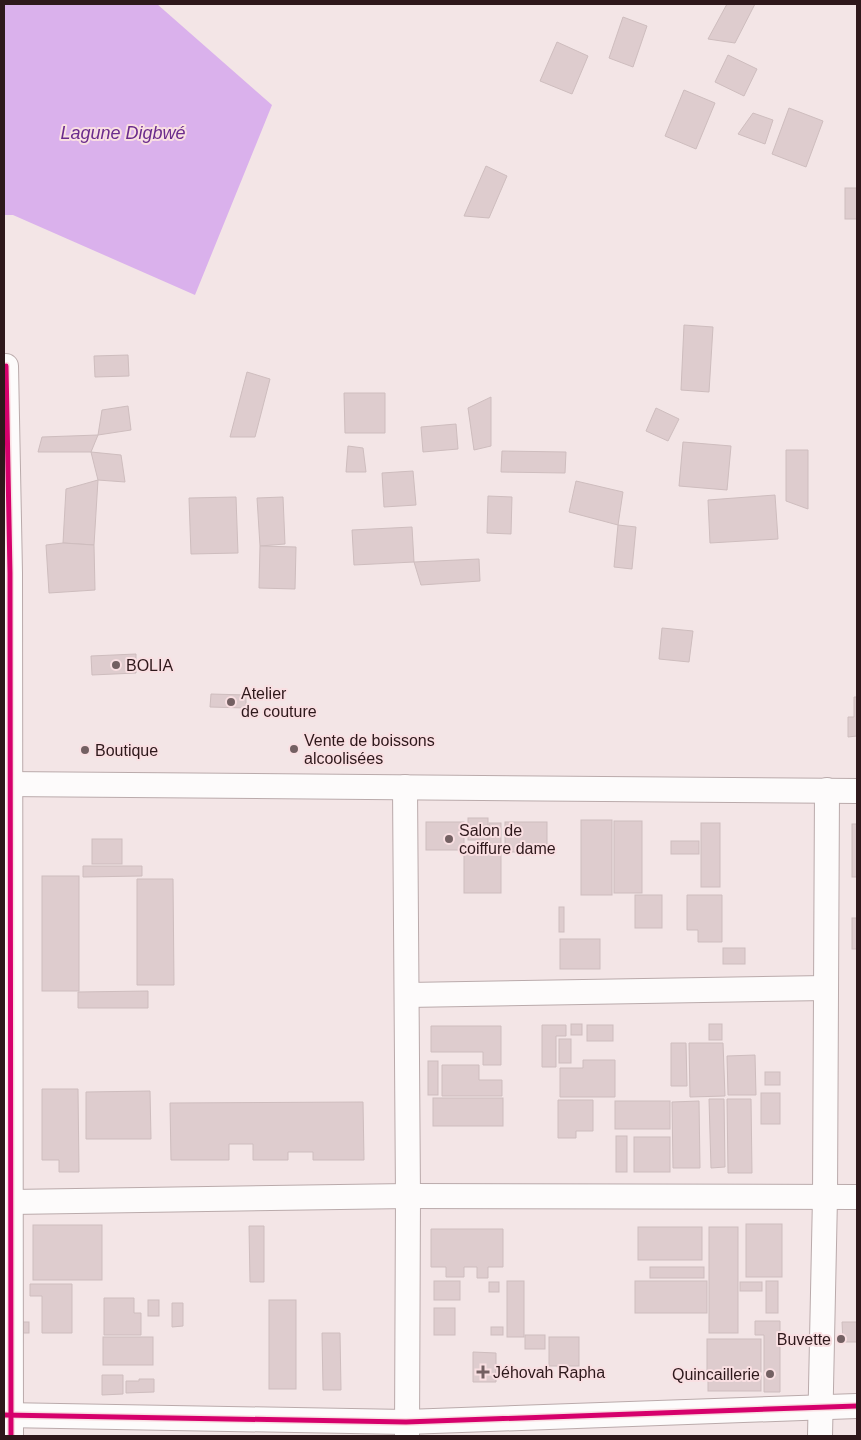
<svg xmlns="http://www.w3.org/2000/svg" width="861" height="1440" font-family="Arial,sans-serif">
<rect width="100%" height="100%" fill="#f3e5e6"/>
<!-- water -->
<polygon fill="#dab1ec" points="4,4 157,4 272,105 195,295 13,215 4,215"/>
<!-- building -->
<g fill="#deccce" stroke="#cebdbe">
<polygon points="727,4 755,4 735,43 708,39"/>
<polygon points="623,17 647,26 633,67 609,58"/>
<polygon points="557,42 588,56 572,94 540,81"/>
<polygon points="728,55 757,69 744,96 715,82"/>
<polygon points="684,90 715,103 696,149 665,136"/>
<polygon points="789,108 823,121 806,167 772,154"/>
<polygon points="753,113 773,120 765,144 738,134"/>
<polygon points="486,166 507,176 489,218 464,216"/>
<rect x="845" y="188" width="12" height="31"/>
<polygon points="684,325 713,327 709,392 681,390"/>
<polygon points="128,355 129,376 95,377 94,356"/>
<polygon points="247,372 270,379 255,437 230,437"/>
<polygon points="344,393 385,393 385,433 345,433"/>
<polygon points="491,397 491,446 474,450 468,408"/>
<polygon points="128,406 131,430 98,435 102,410"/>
<polygon points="656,408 679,419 668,441 646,431"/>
<polygon points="456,424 458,449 423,452 421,427"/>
<polygon points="98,435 91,452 38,452 42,437"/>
<polygon points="683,442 731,446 727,490 679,486"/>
<polygon points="348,446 363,448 366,472 346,472"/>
<polygon points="786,450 808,450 808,509 786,501"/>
<polygon points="502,451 566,452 565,473 501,472"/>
<polygon points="91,452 121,455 125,482 98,480"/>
<polygon points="413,471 416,505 384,507 382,473"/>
<polygon points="98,480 94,545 63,543 66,489"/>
<polygon points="576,481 623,492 618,525 569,512"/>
<polygon points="775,495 778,539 710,543 708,500"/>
<polygon points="488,496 512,497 511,534 487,533"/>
<polygon points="236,497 238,553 191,554 189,498"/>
<polygon points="283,497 285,544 260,546 257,498"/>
<polygon points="618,525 636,527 632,569 614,567"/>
<polygon points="412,527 414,562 354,565 352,530"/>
<polygon points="63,543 94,545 95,590 49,593 46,545"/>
<polygon points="260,546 296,547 295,589 259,588"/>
<polygon points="479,559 480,581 421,585 414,562"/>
<polygon points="662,628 693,631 689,662 659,659"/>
<polygon points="136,654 136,673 92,675 91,656"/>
<polygon points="211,694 246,695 246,708 210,707"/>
<polygon points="854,697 857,697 857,736 848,737 848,717 854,717"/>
<rect x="468" y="818" width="20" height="22"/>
<rect x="581" y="820" width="31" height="75"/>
<rect x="614" y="821" width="28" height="72"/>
<rect x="426" y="822" width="38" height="28"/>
<rect x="505" y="822" width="42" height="30"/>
<rect x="489" y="823" width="12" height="27"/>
<rect x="701" y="823" width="19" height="64"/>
<rect x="852" y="824" width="5" height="53"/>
<rect x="92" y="839" width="30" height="25"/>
<rect x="671" y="841" width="28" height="13"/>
<rect x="464" y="852" width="37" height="41"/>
<polygon points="83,866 142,866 142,876 83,877"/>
<rect x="42" y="876" width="37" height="115"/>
<polygon points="137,879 173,879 174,985 137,985"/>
<rect x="635" y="895" width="27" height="33"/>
<polygon points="687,895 722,895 722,942 698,942 698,930 687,930"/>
<rect x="559" y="907" width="5" height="25"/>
<rect x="852" y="918" width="5" height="31"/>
<rect x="560" y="939" width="40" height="30"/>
<rect x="723" y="948" width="22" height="16"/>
<polygon points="148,991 148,1008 78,1008 78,992"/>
<rect x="571" y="1024" width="11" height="11"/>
<rect x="709" y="1024" width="13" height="16"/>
<polygon points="542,1025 566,1025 566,1036 556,1036 556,1067 542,1067"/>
<rect x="587" y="1025" width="26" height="16"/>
<polygon points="431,1026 501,1026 501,1065 483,1065 483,1052 431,1052"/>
<rect x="559" y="1039" width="12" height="24"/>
<polygon points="671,1043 686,1043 687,1086 671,1086"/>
<polygon points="689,1043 723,1043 725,1096 690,1097"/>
<polygon points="755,1055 756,1095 728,1095 727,1056"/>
<polygon points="583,1060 615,1060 615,1097 560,1097 560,1068 583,1068"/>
<rect x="428" y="1061" width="10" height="34"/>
<polygon points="442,1065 479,1065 479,1080 502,1080 502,1096 442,1096"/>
<rect x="765" y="1072" width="15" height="13"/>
<polygon points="42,1089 78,1089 79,1172 59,1172 59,1160 42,1160"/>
<polygon points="150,1091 151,1139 86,1139 86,1092"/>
<rect x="761" y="1093" width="19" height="31"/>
<rect x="433" y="1098" width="70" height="28"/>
<polygon points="709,1099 724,1099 725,1167 711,1168"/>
<polygon points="727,1099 751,1099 752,1173 728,1173"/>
<polygon points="558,1100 593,1100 593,1131 576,1131 576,1138 558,1138"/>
<rect x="615" y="1101" width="55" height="28"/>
<polygon points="699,1101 700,1168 673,1168 672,1102"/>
<polygon points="363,1102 364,1160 313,1160 313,1152 288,1152 288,1160 253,1160 253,1144 229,1144 229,1160 171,1160 170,1103"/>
<rect x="616" y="1136" width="11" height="36"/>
<rect x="634" y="1137" width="36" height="35"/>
<rect x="746" y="1224" width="36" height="53"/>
<rect x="33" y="1225" width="69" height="55"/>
<polygon points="249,1226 264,1226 264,1282 250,1282"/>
<rect x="638" y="1227" width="64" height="33"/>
<rect x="709" y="1227" width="29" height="106"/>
<polygon points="431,1229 503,1229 503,1267 488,1267 488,1278 477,1278 477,1267 464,1267 464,1277 446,1277 446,1267 431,1267"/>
<rect x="650" y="1267" width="54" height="11"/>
<rect x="434" y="1281" width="26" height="19"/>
<rect x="507" y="1281" width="17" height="56"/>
<rect x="635" y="1281" width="72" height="32"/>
<rect x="766" y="1281" width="12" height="32"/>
<rect x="489" y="1282" width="10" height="10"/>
<rect x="740" y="1282" width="22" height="9"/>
<polygon points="30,1284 72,1284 72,1333 42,1333 42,1296 30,1296"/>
<polygon points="104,1298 134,1298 134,1313 141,1313 141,1335 104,1335"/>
<rect x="148" y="1300" width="11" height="16"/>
<rect x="269" y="1300" width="27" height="89"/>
<polygon points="172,1303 183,1303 183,1326 172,1327"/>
<rect x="434" y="1308" width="21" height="27"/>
<polygon points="755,1321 780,1321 780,1392 764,1392 764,1335 755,1335"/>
<rect x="20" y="1322" width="9" height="11"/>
<polygon points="842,1322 857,1322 857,1342 843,1342"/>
<rect x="491" y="1327" width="12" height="8"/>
<polygon points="322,1333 340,1333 341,1390 323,1390"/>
<rect x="525" y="1335" width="20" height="14"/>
<rect x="103" y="1337" width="50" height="28"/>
<rect x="549" y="1337" width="30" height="29"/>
<rect x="707" y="1339" width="54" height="33"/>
<polygon points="473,1352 496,1353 496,1382 473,1382"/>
<polygon points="102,1375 123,1375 123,1394 102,1395"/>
<rect x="708" y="1376" width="53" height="15"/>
<polygon points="139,1379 154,1379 154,1392 126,1393 126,1381 139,1381"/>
</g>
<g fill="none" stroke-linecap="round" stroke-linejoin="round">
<defs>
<g id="minor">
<polyline points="6,366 10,573 11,1436"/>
<polyline points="4,784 857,791"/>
<polyline points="405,787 408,1196 407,1436"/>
<polyline points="407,995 826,988"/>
<polyline points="11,1202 408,1196 857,1197"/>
<polyline points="4,1415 406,1422 857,1406"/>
<polyline points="820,1436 825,1197 827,790"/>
</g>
</defs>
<!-- minor casing -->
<use href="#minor" stroke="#baaaab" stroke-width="26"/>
<!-- minor -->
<use href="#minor" stroke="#fdfbfb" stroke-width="24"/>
<defs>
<g id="cycleway">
<polyline points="6,366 10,573 11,1436"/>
<polyline points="4,1415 406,1422 857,1406"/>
</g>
</defs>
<!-- cycleway casing -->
<use href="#cycleway" stroke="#f9dfe2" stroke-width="8"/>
<!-- cycleway -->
<use href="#cycleway" stroke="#d6006c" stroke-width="5"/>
</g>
<!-- markers -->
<g fill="#736062" stroke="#f9dfe2" stroke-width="2">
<circle cx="116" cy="665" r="5"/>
<circle cx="231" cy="702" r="5"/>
<circle cx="294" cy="749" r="5"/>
<circle cx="85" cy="750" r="5"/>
<circle cx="449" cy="839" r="5"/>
<circle cx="841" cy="1339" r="5"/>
<path d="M480.5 1364.5h5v5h5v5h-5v5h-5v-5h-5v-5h5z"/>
<circle cx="770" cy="1374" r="5"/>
</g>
<g text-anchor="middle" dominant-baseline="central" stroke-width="4" stroke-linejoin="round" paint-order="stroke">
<!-- poi labels -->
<g font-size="16" fill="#2e181b" stroke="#f9dfe2" text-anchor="start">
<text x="126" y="665">BOLIA</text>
<text x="241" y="693">Atelier<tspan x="241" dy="18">de couture</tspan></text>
<text x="304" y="740">Vente de boissons<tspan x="304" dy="18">alcoolisées</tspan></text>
<text x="95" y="750">Boutique</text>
<text x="459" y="830">Salon de<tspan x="459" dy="18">coiffure dame</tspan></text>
<text x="831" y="1339" text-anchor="end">Buvette</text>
<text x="493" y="1372">Jéhovah Rapha</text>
<text x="760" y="1374" text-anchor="end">Quincaillerie</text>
</g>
<!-- water labels -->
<g font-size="18" font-style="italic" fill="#6b2b8c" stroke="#f9dfe2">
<text x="123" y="133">Lagune Digbwé</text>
</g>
</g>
<!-- border -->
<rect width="861" height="1440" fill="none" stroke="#2e181b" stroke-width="10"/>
</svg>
